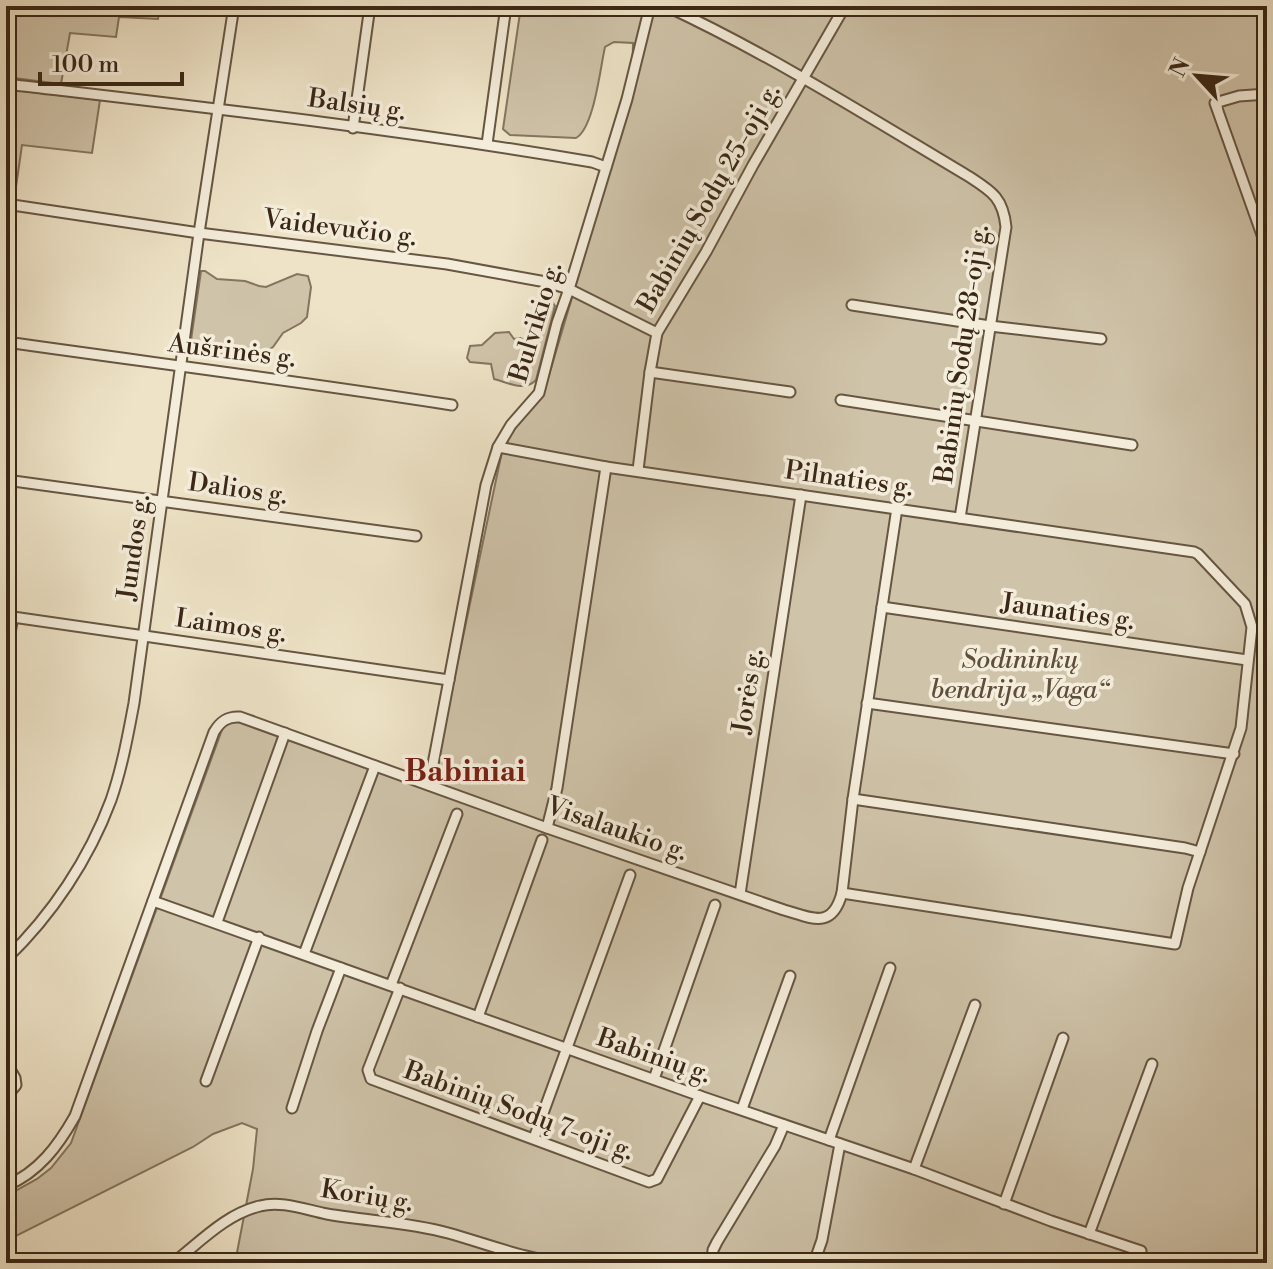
<svg xmlns="http://www.w3.org/2000/svg" width="1273" height="1269" font-family="'Libre Bodoni',serif">
<rect width="100%" height="100%" fill="#eee3c7"/>
<filter id="stains"><feTurbulence type="fractalNoise" baseFrequency=".0025" numOctaves="4"/><feColorMatrix values="0 0 0 0 .2 0 0 0 0 .09 0 0 0 0 .02 0 0 0 .5 -.17"/></filter>
<radialGradient id="worn" r=".72"><stop offset=".6" stop-color="#630" stop-opacity="0"/><stop offset="1" stop-color="#630" stop-opacity=".3"/></radialGradient>
<!-- green -->
<g fill="#cfc3a9" stroke="#847560" stroke-width="2">
<polygon points="6,6 160,6 158,19 119,17 116,37 70,33 61,84 6,77"/>
<path d="M521,6H1267V1263H235L253,1169L257,1129L242,1123L213,1134L193,1147L6,1241V1196L37,1179L51,1168L71,1143L223,727L229,722L235,721L431,789L504,442L544,392L632,95L633,43L614,42L605,47C600,69 594,128 576,138L510,135L503,129Z"/>
<polygon points="6,89 100,100 92,153 22,145 16,187 6,186"/>
<polygon points="201,271 205,271 217,279 245,281 259,286 266,287 297,274 308,276 311,287 307,317 301,323 283,333 273,347 254,359 197,351 192,345 191,340"/>
<path d="M551,300L555,306L536,380C524,392 509,383 494,379L491,364L470,362L467,358L470,346L482,345L495,333L509,332L514,339L520,338L528,341L535,338L547,304Z"/>
</g>
<g fill="none" stroke-linecap="round" stroke-linejoin="round">
<defs>
<g id="street">
<path d="M666,6C771,55 869,117 968,176C991,191 1003,197 1006,227L960,518"/>
<polyline points="1134,6 1137,9 1152,9 1158,6"/>
<path d="M6,84C202,107 398,129 592,162L606,167"/>
<polyline points="1267,94 1239,96 1215,103 1267,249"/>
<polyline points="353,128 370,6"/>
<polyline points="487,144 506,6"/>
<polyline points="6,204 199,233 447,264 546,282 569,289 657,333"/>
<polyline points="852,305 990,326 1101,339"/>
<path d="M6,342C155,363 304,382 452,405"/>
<polyline points="650,372 790,392"/>
<polyline points="841,400 1132,445"/>
<polyline points="498,447 606,467 1194,552 1198,554 1245,604 1252,627 1241,728 1188,888 1175,944 842,893"/>
<polyline points="638,470 650,372 657,333 706,252 753,165 845,6"/>
<polyline points="6,480 416,536"/>
<polyline points="882,607 1247,660"/>
<polyline points="6,616 449,680"/>
<polyline points="6,654 13,617"/>
<polyline points="867,703 1234,754"/>
<polyline points="429,785 486,485 498,447 511,425 539,393 557,323 569,289 627,99 650,6"/>
<polyline points="853,799 1185,848 1200,852"/>
<polyline points="547,828 557,788 606,467"/>
<polyline points="740,894 801,495"/>
<polyline points="153,901 700,1096 914,1169 1051,1221 1141,1251"/>
<polyline points="217,922 285,733"/>
<polyline points="304,954 375,766"/>
<path d="M6,959C52,915 89,859 111,800C122,768 128,735 134,703L199,233L234,6"/>
<polyline points="391,985 457,814"/>
<polyline points="400,988 368,1070 371,1079 649,1182 657,1179 700,1096"/>
<polyline points="478,1017 542,840"/>
<polyline points="6,1062 15,1078 16,1085 6,1097"/>
<polyline points="654,1079 715,905"/>
<polyline points="206,1081 259,937"/>
<polyline points="292,1108 317,1031 341,968"/>
<polyline points="742,1109 790,976"/>
<polyline points="534,1138 630,875"/>
<polyline points="829,1140 890,968"/>
<polyline points="914,1169 975,1005"/>
<path d="M6,1186C39,1172 58,1146 75,1116L214,732C220,722 227,716 240,717L547,828L784,910C812,918 832,930 842,893L853,799L897,508"/>
<polyline points="1004,1204 1063,1038"/>
<polyline points="1089,1234 1152,1064"/>
<path d="M173,1263C200,1242 226,1214 260,1206C281,1200 306,1210 327,1214C367,1221 409,1222 448,1233C488,1244 526,1260 567,1263"/>
<polyline points="712,1263 713,1250 717,1242 775,1146 784,1125"/>
<polyline points="814,1263 822,1240 840,1144"/>
</g>
</defs>
<!-- street casing -->
<use href="#street" stroke="#675642" stroke-width="13"/>
<!-- street -->
<use href="#street" stroke="#f4eddb" stroke-width="9"/>
</g>
<g text-anchor="middle" dominant-baseline="central" stroke-width="7" stroke-linejoin="round" paint-order="stroke">
<!-- street labels -->
<g font-size="26" fill="#3a2716" stroke="#f4eddb">
<text transform="translate(357 105) rotate(8)">Balsių g.</text>
<text transform="translate(709 198) rotate(-60)">Babinių Sodų 25-oji g.</text>
<text transform="translate(340 228) rotate(7)">Vaidevučio g.</text>
<text transform="translate(536 322) rotate(-73)">Bulvikio g.</text>
<text transform="translate(232 351) rotate(7)">Aušrinės g.</text>
<text transform="translate(962 354) rotate(-82)">Babinių Sodų 28-oji g.</text>
<text transform="translate(849 479) rotate(8)">Pilnaties g.</text>
<text transform="translate(238 489) rotate(8)">Dalios g.</text>
<text transform="translate(134 547) rotate(-82)">Jundos g.</text>
<text transform="translate(1068 612) rotate(8)">Jaunaties g.</text>
<text transform="translate(231 626) rotate(8)">Laimos g.</text>
<text transform="translate(748 691) rotate(-81)">Jorės g.</text>
<text transform="translate(617 829) rotate(19)">Visalaukio g.</text>
<text transform="translate(654 1056) rotate(19)">Babinių g.</text>
<text transform="translate(519 1111) rotate(20)">Babinių Sodų 7-oji g.</text>
<text transform="translate(367 1196) rotate(9)">Korių g.</text>
</g>
<!-- park labels -->
<g font-size="26" font-style="italic" fill="#5f4e3b" stroke="#f4eddb">
<text x="1020" y="660">Sodininkų<tspan x="1020" dy="30">bendrija „Vaga“</tspan></text>
</g>
<!-- quarter labels -->
<g font-size="30" font-weight="bold" fill="#7a1f14" stroke="#f4eddb">
<text x="465" y="772">Babiniai</text>
</g>
</g>
<!-- margin -->
<rect width="1273" height="1269" fill="none" stroke="#eee3c7" stroke-width="32"/>
<rect x="8" y="8" width="1257" height="1253" fill="none" stroke="#3a2716" stroke-width="4"/>
<rect x="16" y="16" width="1241" height="1237" fill="none" stroke="#3a2716" stroke-width="2"/>
<!-- north arrow -->
<g transform="translate(1197 76) rotate(296)" stroke="#f4eddb" stroke-width="6" paint-order="stroke">
<path d="M0-6L14 30L0 20L-14 30Z" fill="#3a2716"/>
<text y="-12" font-size="22" font-weight="bold" text-anchor="middle" fill="#3a2716">N</text>
</g>
<!-- scale -->
<path d="M40 72v12h142v-12" fill="none" stroke="#3a2716" stroke-width="4"/>
<text x="52" y="72" font-size="24" fill="#3a2716" stroke="#f4eddb" stroke-width="6" paint-order="stroke">100 m</text>
<rect width="100%" height="100%" filter="url(#stains)"/>
<rect width="100%" height="100%" fill="url(#worn)"/>
</svg>
